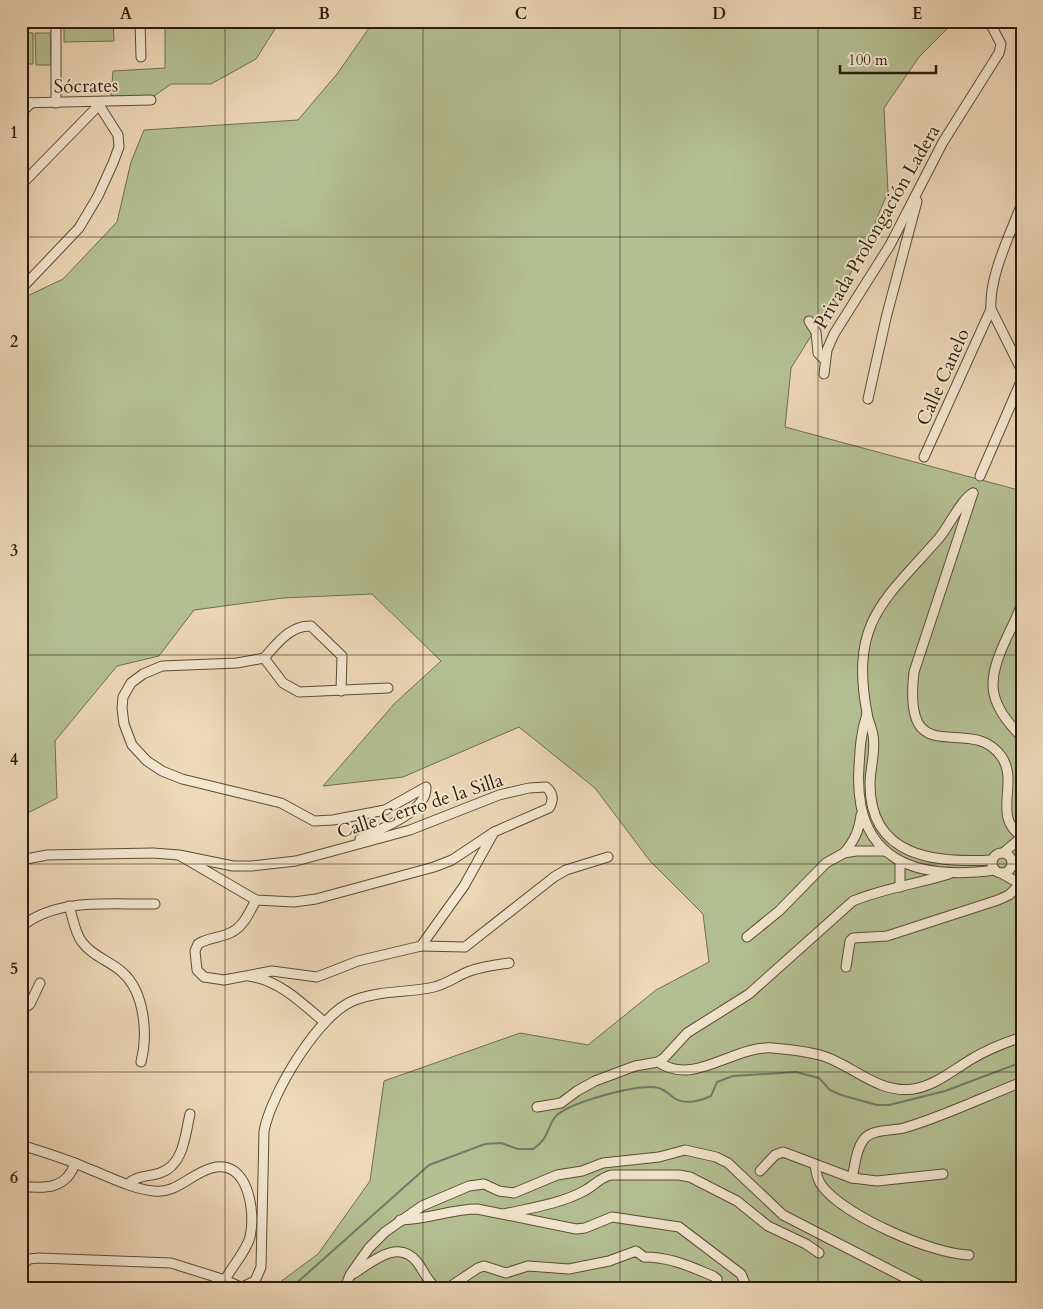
<svg xmlns="http://www.w3.org/2000/svg" width="1043" height="1309" font-family="Cardo,serif">
<rect width="100%" height="100%" fill="#edd8b7"/>
<filter id="stains"><feTurbulence type="fractalNoise" baseFrequency=".004" numOctaves="4"/><feColorMatrix values="0 0 0 0 .2 0 0 0 0 .09 0 0 0 0 .02 0 0 0 .5 -.17"/></filter>
<radialGradient id="worn" r=".72"><stop offset=".6" stop-color="#630" stop-opacity="0"/><stop offset="1" stop-color="#630" stop-opacity=".3"/></radialGradient>
<!-- green -->
<g fill="#b4c092" stroke="#706e4f">
<polygon points="64,21 113,21 114,41 64,42"/>
<polygon points="165,21 280,21 256,59 211,84 171,84 154,96 111,96 113,71 165,68"/>
<polygon points="374,21 955,21 919,57 884,108 888,192 860,258 791,368 785,427 1022,491 1022,1288 272,1288 318,1254 370,1181 384,1081 520,1033 588,1045 656,990 709,962 703,914 650,861 595,788 519,727 403,777 323,786 395,703 441,661 372,594 283,598 194,610 159,656 117,666 55,741 57,798 24,815 21,824 21,299 63,279 117,222 131,162 144,130 298,120 337,74"/>
<polygon points="21,32 33,33 33,64 21,64"/>
<polygon points="35,33 50,33 51,65 36,65"/>
</g>
<g fill="none" stroke-linecap="round" stroke-linejoin="round">
<!-- stream -->
<path stroke="#6e7b6e" stroke-width="2" d="M291,1288L429,1165L485,1144L501,1143L518,1149H533C552,1136 546,1125 557,1115C572,1102 639,1083 659,1088C665,1090 669,1094 674,1098C685,1105 700,1101 711,1096L717,1082L733,1076L796,1072L819,1078L830,1090L841,1095L877,1105H889L945,1091L1022,1062"/>
<defs>
<g id="minor">
<polyline points="140,21 141,57"/>
<polyline points="21,103 151,100"/>
<polyline points="56,103 56,21"/>
<polyline points="21,113 31,103"/>
<polyline points="21,185 99,105 99,102"/>
<path d="M1022,203C1010,235 989,276 991,309L1022,371"/>
<polyline points="21,289 79,228 98,196 113,163 119,147 118,135 99,105"/>
<polyline points="809,321 816,332 818,353 825,360"/>
<polyline points="824,374 827,350 834,334 890,245 943,142 999,53 1001,44 989,21"/>
<polyline points="868,399 886,318 917,201"/>
<polyline points="924,457 991,309"/>
<polyline points="980,476 1022,379"/>
<path d="M973,493C961,500 949,526 939,538C884,601 850,621 867,713C868,721 872,728 873,735C876,752 870,768 870,784C870,858 936,863 992,860"/>
<path d="M973,493L914,672C902,776 969,712 1001,756C1020,781 991,818 1022,836"/>
<path d="M1022,602C1019,614 1013,624 1008,635C987,679 985,701 1022,737"/>
<path d="M264,658C277,644 290,625 311,626L342,656L341,691"/>
<path d="M867,714C861,732 860,748 859,767C853,860 914,881 995,870"/>
<path d="M360,839C379,829 427,813 426,787L385,810L333,820L314,821L281,803L182,779L162,771L147,761L132,745L124,724L122,708L123,697L131,683L143,674L162,666L237,663L264,658L283,683L299,692L388,688"/>
<path d="M844,853C854,841 859,831 861,815"/>
<polyline points="1003,853 1022,837"/>
<circle cx="1002" cy="863" r="10"/>
<path d="M21,860L47,855L153,853L179,855L233,866H252L296,861L410,830L499,795L529,788L546,787C553,793 554,800 549,808L494,832L452,860L434,867L316,899L294,902L256,900L179,855"/>
<polyline points="1001,873 1022,885"/>
<polyline points="900,887 900,861"/>
<path d="M256,900C250,911 244,926 232,932C221,938 209,937 198,944L195,951L197,970L204,977L224,980L272,971L317,977L358,961L421,946L464,886L494,832"/>
<path d="M69,906C73,918 75,933 82,942C92,956 110,961 122,972C145,992 148,1035 141,1062"/>
<path d="M21,927C57,897 111,905 155,904"/>
<polyline points="747,937 779,911 826,863 844,853 856,851 886,851"/>
<polyline points="421,946 465,947 554,877 566,870 608,857"/>
<polyline points="846,967 850,941 853,938 887,936 998,900 1009,895 1022,882"/>
<path d="M249,976C280,981 301,1002 324,1022"/>
<polyline points="21,1011 30,1004 40,983"/>
<path d="M658,1062C695,1087 733,1045 773,1048C790,1050 809,1051 826,1057C854,1067 880,1094 913,1089C934,1086 952,1071 970,1060C986,1050 1004,1043 1022,1037"/>
<path d="M537,1107L561,1103L577,1091L595,1081L635,1066L658,1062L664,1058L687,1033L749,994L853,901C884,888 917,884 949,874"/>
<path d="M21,1145C44,1152 67,1159 89,1169C110,1177 132,1189 154,1191C176,1194 192,1173 212,1168C248,1158 256,1212 250,1237C246,1252 232,1266 225,1280"/>
<path d="M815,1165C816,1172 817,1180 822,1186C845,1216 932,1254 969,1255"/>
<polyline points="760,1171 775,1155 783,1152 852,1178 877,1181 943,1174"/>
<path d="M852,1178C855,1166 856,1148 865,1138C873,1129 893,1131 904,1128C945,1116 983,1097 1022,1082"/>
<path d="M128,1184C138,1175 147,1177 160,1173C184,1165 185,1135 190,1114"/>
<path d="M21,1186C45,1189 67,1189 75,1163"/>
<path d="M504,1214C530,1208 560,1204 584,1191C594,1186 599,1178 611,1175H679L690,1177L737,1201L768,1226L806,1244L819,1253"/>
<path d="M400,1220C427,1220 451,1209 477,1209L576,1229L585,1228L612,1217L679,1227L741,1274L747,1288"/>
<polyline points="21,1266 29,1259 39,1258 171,1263 225,1280 243,1288"/>
<path d="M353,1274C372,1262 398,1238 417,1262C424,1271 427,1281 436,1288"/>
<path d="M242,1287L255,1281L261,1267L264,1131C271,1094 319,1013 355,1000C381,990 408,993 434,987C446,984 454,978 465,973C478,967 495,965 509,963"/>
<polyline points="345,1288 350,1275 369,1248 385,1232 422,1206 469,1186 484,1184 499,1191 514,1193 557,1175 582,1171 603,1163 659,1157 685,1150 716,1157 728,1163 783,1215 925,1288"/>
<path d="M448,1288L478,1268L484,1266L506,1273L528,1266L569,1269L609,1261L636,1251L644,1257C670,1257 689,1266 713,1276L717,1279L716,1288"/>
</g>
</defs>
<!-- minor casing -->
<use href="#minor" stroke="#5d4b37" stroke-width="11"/>
<!-- minor -->
<use href="#minor" stroke="#f3e6d0" stroke-width="9"/>
</g>
<!-- grid -->
<path fill="none" stroke="#2d1c0c" stroke-width="1" stroke-opacity="0.55" d="M225,21V1288M423,21V1288M620,21V1288M818,21V1288M21,237H1022M21,446H1022M21,655H1022M21,864H1022M21,1072H1022"/>
<g text-anchor="middle" dominant-baseline="central" stroke-width="4" stroke-linejoin="round" paint-order="stroke">
<!-- street labels -->
<g font-size="19" fill="#2d1c0c" stroke="#f3e6d0">
<text transform="translate(86 86) rotate(-1)">Sócrates</text>
<text transform="translate(877 227) rotate(-60)">Privada Prolongación Ladera</text>
<text transform="translate(943 377) rotate(-66)">Calle Canelo</text>
<text transform="translate(420 806) rotate(-18)">Calle Cerro de la Silla</text>
</g>
</g>
<!-- margin -->
<rect width="1043" height="1309" fill="none" stroke="#edd8b7" stroke-width="55"/>
<!-- scale -->
<path d="M840 65v8h96v-8" fill="none" stroke="#2d1c0c" stroke-width="2.5"/>
<text x="848" y="65" font-size="15" fill="#2d1c0c" stroke="#f3e6d0" stroke-width="4" paint-order="stroke">100 m</text>
<rect x="28" y="28" width="988" height="1254" fill="none" stroke="#2d1c0c" stroke-width="2"/>
<g font-size="16" text-anchor="middle" font-weight="bold" fill="#2d1c0c">
<text x="126" y="19">A</text>
<text x="324" y="19">B</text>
<text x="521" y="19">C</text>
<text x="719" y="19">D</text>
<text x="917" y="19">E</text>
<text x="14" y="138">1</text>
<text x="14" y="347">2</text>
<text x="14" y="556">3</text>
<text x="14" y="765">4</text>
<text x="14" y="974">5</text>
<text x="14" y="1183">6</text>
</g>
<rect width="100%" height="100%" filter="url(#stains)"/>
<rect width="100%" height="100%" fill="url(#worn)"/>
</svg>
